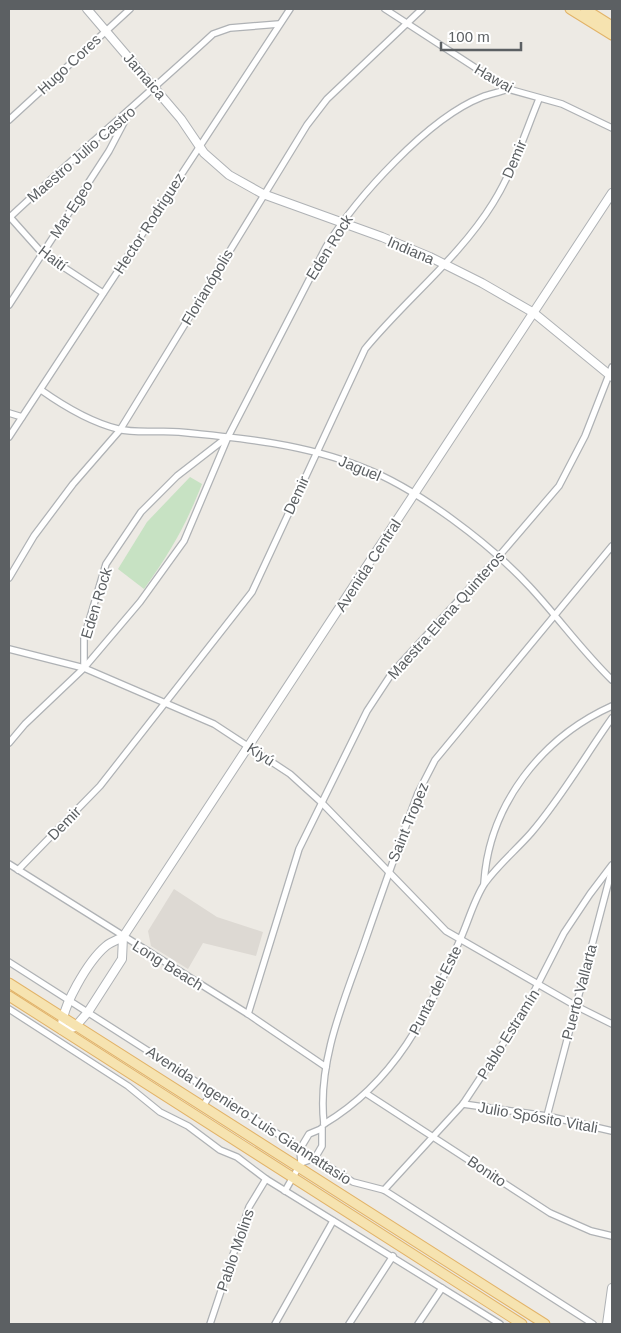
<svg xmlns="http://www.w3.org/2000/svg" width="621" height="1333" font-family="Helvetica,sans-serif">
<rect width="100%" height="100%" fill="#edeae4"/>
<!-- education -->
<polygon fill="#ddd9d3" points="174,889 217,917 263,932 256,956 203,943 188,969 151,946 148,931"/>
<!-- park -->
<path fill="#c7e2c3" d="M190,477L202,484C185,527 171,551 144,589L118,569L147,522Z"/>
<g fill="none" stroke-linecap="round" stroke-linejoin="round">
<defs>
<g id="minor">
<polyline points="385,9 508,89 562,104 612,128"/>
<polyline points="9,120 130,9"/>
<polyline points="9,216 42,253 103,293"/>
<path d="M9,218C76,155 146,96 213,34L230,28L279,24"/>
<polyline points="9,305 109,151 129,113"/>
<path d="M41,390C65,407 90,422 118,429C137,434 160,430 179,432C242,438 305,444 364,468C418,489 490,544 529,586C558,617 582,651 612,680"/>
<polyline points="9,413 22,417"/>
<polyline points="9,437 290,9"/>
<polyline points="9,578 34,536 73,484 120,430 307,125 327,99 422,9"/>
<polyline points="9,649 84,668 214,724 290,774 322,803 446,931 576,1006 612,1024"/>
<polyline points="84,668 84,638 106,564 141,512 177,476 226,438"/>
<path d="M9,743L25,724L84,668L140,602L184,541L228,437L326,247C356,198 428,118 482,97C491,94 500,92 508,89"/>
<polyline points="9,864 248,1014 326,1067"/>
<path d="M18,870L100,786L252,592L365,349C406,299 459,258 493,203C513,171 525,133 539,99"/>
<path d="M484,883C489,805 541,738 612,706"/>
<polyline points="9,962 353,1182 384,1190 593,1324"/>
<polyline points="9,1009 128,1086 160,1112 188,1126 220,1150 237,1157 266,1179 500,1324"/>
<polyline points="248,1014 299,849 367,711 392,673 499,556 559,486 585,436 612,367"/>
<polyline points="367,1094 550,1213 591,1231 612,1236"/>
<polyline points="463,1104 547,1116 612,1131"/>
<polyline points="203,1106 212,1092"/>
<polyline points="547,1116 612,869"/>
<path d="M324,1124C317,1063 343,1003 363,947C381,895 399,844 418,793L435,760L612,546"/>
<path d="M324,1124C396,1081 427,1015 459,942C468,923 474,899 485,883C499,864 516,850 531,833C562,797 585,756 612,718"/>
<polyline points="301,1163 315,1158 322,1146 322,1128"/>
<polyline points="384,1190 463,1104 522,1015 564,933 590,894 612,865"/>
<polyline points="285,1191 301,1163 300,1149 309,1134 321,1129"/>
<polyline points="210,1324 249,1207 266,1179"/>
<polyline points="275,1324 333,1221"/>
<polyline points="349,1324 393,1256"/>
<polyline points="418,1324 442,1288"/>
</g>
<g id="tertiary">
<polyline points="87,9 181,119 204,153 229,175 263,194 382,237 430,257 482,283 534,313 612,377"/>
<path d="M123,937L122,959L88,1012L75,1027L62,1030C60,1008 89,960 106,946C111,942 117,940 123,937L612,193"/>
<polyline points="607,1324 612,1288"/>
</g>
<g id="primary">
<polyline points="570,9 612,35"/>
<polyline points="585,9 612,26"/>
<polyline points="9,983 545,1324"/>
<polyline points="9,996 522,1324"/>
</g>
</defs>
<!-- minor casing -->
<use href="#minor" stroke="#afb2b5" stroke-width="8"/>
<!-- tertiary casing -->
<use href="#tertiary" stroke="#afb2b5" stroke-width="10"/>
<!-- primary casing -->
<use href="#primary" stroke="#e2b368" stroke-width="11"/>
<!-- minor -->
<use href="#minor" stroke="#fff" stroke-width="5.5"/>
<!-- tertiary -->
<use href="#tertiary" stroke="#fff" stroke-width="8"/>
<!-- primary -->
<use href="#primary" stroke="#f6e3b0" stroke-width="9"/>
</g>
<g text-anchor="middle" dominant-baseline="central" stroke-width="4" stroke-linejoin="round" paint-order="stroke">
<!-- street labels -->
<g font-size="15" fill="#5c6063" stroke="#fff">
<text transform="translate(69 64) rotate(-43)">Hugo Cores</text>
<text transform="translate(145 76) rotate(49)">Jamaica</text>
<text transform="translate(494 78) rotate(30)">Hawai</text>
<text transform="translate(81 154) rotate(-41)">Maestro Julio Castro</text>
<text transform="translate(514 159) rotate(-67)">Demir</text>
<text transform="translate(71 209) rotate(-57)">Mar Egeo</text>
<text transform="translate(149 223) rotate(-57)">Hector Rodriguez</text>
<text transform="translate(329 247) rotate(-58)">Eden Rock</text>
<text transform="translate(411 250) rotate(23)">Indiana</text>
<text transform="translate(53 258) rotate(37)">Haití</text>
<text transform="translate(207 287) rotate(-59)">Florianópolis</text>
<text transform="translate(360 468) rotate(22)">Jaguel</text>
<text transform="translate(296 495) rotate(-65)">Demir</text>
<text transform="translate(368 565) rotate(-57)">Avenida Central</text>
<text transform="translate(96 603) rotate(-73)">Eden Rock</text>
<text transform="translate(446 615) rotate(-48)">Maestra Elena Quinteros</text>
<text transform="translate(261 754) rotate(33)">Kiyú</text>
<text transform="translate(408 822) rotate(-68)">Saint Tropez</text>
<text transform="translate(64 823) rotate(-46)">Demir</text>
<text transform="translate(168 965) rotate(32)">Long Beach</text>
<text transform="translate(435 990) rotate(-63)">Punta del Este</text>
<text transform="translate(579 992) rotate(-75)">Puerto Vallarta</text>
<text transform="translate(508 1034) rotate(-58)">Pablo Estramín</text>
<text transform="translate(249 1115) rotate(33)">Avenida Ingeniero Luis Giannattasio</text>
<text transform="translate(538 1117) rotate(10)">Julio Spósito Vitali</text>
<text transform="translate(487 1171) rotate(34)">Bonito</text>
<text transform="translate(235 1250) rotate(-71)">Pablo Molins</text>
</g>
</g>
<!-- border -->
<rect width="621" height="1333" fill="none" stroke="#5c6063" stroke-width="20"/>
<!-- scale -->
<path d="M441 42v8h80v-8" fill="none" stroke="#5c6063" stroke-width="2.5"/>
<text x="448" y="42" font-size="15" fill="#5c6063" stroke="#ffffff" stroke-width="4" paint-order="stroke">100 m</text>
</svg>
